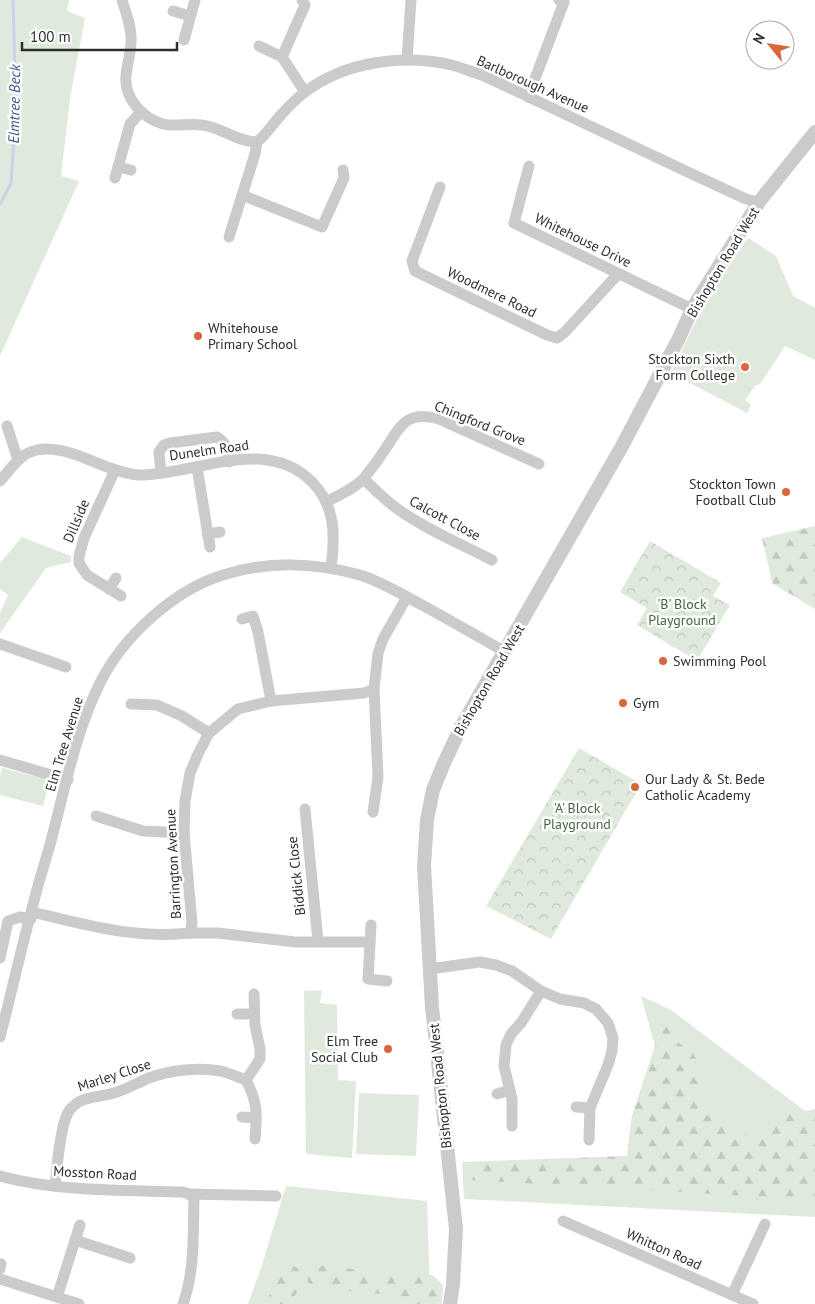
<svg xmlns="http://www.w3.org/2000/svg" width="815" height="1304" font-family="'PT Sans',sans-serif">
<defs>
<pattern id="forest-firs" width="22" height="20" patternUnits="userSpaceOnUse" patternTransform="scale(1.25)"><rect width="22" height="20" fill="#dfeadd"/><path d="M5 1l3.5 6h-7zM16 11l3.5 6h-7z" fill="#c0c9be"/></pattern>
<pattern id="park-crowns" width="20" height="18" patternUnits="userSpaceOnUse" patternTransform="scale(1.25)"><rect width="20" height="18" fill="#dfeadd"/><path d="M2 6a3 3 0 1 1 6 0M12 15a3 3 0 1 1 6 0" fill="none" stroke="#c0c9be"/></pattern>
</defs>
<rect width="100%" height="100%" fill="#fff"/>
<!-- green -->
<g fill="#dfeadd">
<polygon points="0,0 69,0 67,11 85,18 70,98 61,176 79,181 0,356"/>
<polygon points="748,238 776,256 793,296 815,308 815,360 785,346 760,384 755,386 745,400 751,405 747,413 671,373 693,327 718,281"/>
<polygon points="22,537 71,556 71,562 46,568 0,633 0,613 8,595 0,589 0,563"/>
<polygon points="2,768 50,780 43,806 0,795 0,777"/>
<polygon points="322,990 320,1003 337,1005 338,1080 356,1081 352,1158 306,1154 304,991"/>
<polygon points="641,996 671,1010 805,1111 815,1109 815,1217 464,1199 462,1162 627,1156 632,1116 655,1046"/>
<polygon points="359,1093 419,1095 416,1156 356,1154"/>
<polygon points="286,1186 427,1201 430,1298 428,1304 248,1304 262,1265"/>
</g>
<!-- forest -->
<g fill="url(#forest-firs)">
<polygon points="815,526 815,609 772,583 762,538"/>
<path d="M668,1014L672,1039L692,1051L706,1079L701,1111C722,1126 737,1133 763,1137L787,1110L806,1111L815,1109V1200L470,1180V1163L627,1156L632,1116L655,1046Z"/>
<polygon points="285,1262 302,1270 300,1290 286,1304 262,1304 273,1291 276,1268 280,1263"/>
<polygon points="310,1265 316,1265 399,1274 433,1275 443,1285 442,1304 416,1304 417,1301 412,1297 317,1288 308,1283 307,1270"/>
</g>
<!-- park -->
<g fill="url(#park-crowns)">
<polygon points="650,541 721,583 713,596 730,605 697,661 637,625 647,608 620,592"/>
<polygon points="579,748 641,784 551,939 486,906"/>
</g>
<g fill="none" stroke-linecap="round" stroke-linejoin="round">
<!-- stream -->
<polyline stroke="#cad2e9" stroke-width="3" points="0,204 11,183 16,110 13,0"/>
<!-- minor -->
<g stroke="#cbcbcb" stroke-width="11">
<path d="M122,0C126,14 132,27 131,41C131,53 127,64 126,76C124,98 142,118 163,124C176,127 189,123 202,125C221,127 237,142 257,142"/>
<polyline points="302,0 305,5 282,57 305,92"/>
<polyline points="173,11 190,16"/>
<polyline points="184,40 195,0"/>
<polyline points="259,46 282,57"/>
<polyline points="407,60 411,0"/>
<polyline points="528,97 564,2 559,0"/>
<polyline points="529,166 514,223 692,309"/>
<polyline points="118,167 131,170"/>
<polyline points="115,178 130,124 141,112"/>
<polyline points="440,187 412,261 415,271 547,335 557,338 565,332 618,274"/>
<polyline points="242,195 322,227 344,178 343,170"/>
<path d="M229,237L255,154L257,142C266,135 272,125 280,116C287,108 296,99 305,92C346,61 403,54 452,65C462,68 472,72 482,75L692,174L746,199L759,202"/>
<polyline points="7,426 18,460"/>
<polyline points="197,467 210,547"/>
<polyline points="115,470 84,538 79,556 79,563 87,575 121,596"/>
<path d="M161,473L159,452L164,445L170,443L217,437C227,443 228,451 229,462"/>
<path d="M364,479C375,490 386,501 399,510C427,530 461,544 492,560"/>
<path d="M0,481C8,472 16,460 26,454C52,440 85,459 110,468C119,471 129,475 139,475C196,475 266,434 313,483C336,507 335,537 331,568"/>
<path d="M326,502C339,495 356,488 365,477C373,467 381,456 388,445C402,422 410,411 439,419L539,464"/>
<polyline points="207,534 220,532"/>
<polyline points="109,589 116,578"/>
<polyline points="242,619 253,616 258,632 271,701"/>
<polyline points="0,644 66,667"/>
<polyline points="131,704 157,705 182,716 209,733"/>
<polyline points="0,760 68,780"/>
<polyline points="305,809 318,941"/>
<polyline points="373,812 378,777 374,689"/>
<polyline points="96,816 143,831 184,833"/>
<path d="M32,912C86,925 134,939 190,933L192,923L184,833L185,801L190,773L198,754L209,733L238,709L271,701L364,693L374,689L378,653L383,639L407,597"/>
<polyline points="371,925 368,979 387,981"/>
<polyline points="190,933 218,933 295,942 370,942"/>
<polyline points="0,958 8,921 20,917 31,919"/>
<polyline points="429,969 480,962 496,965 512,971 541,991 560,999 584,1003 596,1009 608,1023 613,1038 612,1051 608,1065 590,1108 589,1140"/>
<path d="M254,994L255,1025L260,1049V1059L246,1080C258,1103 257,1114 255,1139"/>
<polyline points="237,1014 254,1014"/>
<path d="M0,1037C13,987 24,936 38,886C42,871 47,856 51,841C65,788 76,730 101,681C124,636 174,590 223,575C267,561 315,562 360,575C382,582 403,595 424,606C451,621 478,636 505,652"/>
<polyline points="497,1094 510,1090"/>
<polyline points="576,1107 590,1108"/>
<polyline points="242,1117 256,1118"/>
<polyline points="512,1126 512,1099 504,1066 506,1045 511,1034 521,1023 541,991"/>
<path d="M0,1176C59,1192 122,1190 183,1192L189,1194L194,1199C193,1235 195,1270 183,1304"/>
<path d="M55,1186C57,1169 60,1124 69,1111C80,1096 94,1098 110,1094C124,1091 136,1083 149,1078C171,1070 198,1067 221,1071C229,1073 238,1077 246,1080"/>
<polyline points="189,1194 276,1196"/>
<polyline points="563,1221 753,1304"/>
<polyline points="75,1240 130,1258"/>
<polyline points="0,1269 1,1264"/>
<polyline points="0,1279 79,1304"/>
<polyline points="732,1295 765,1224"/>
<polyline points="57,1297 80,1225"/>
</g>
<!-- tertiary -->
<polyline stroke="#cbcbcb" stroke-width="14" points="450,1304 453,1284 456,1229 432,1007 424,866 427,820 433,790 444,763 461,727 621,448 679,338 692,309 759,202 815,132"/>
</g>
<!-- markers -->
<g fill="#d9673c" stroke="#fff" stroke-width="2">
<circle cx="198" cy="336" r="5"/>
<circle cx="745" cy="367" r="5"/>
<circle cx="786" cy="492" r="5"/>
<circle cx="663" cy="661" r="5"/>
<circle cx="623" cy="703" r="5"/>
<circle cx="635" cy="787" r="5"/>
<circle cx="388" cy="1049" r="5"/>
</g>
<g text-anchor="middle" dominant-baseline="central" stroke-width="5" stroke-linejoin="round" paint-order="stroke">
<!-- street labels -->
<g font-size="14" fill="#2e2e2e" stroke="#fff">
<text transform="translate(533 84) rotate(24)">Barlborough Avenue</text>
<text transform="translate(583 240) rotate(26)">Whitehouse Drive</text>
<text transform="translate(723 262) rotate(-59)">Bishopton Road West</text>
<text transform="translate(492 292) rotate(26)">Woodmere Road</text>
<text transform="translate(480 423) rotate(22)">Chingford Grove</text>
<text transform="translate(209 450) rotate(-8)">Dunelm Road</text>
<text transform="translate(445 518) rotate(28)">Calcott Close</text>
<text transform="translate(76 521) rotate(-67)">Dillside</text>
<text transform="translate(489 680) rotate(-60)">Bishopton Road West</text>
<text transform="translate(64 744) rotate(-73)">Elm Tree Avenue</text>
<text transform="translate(173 864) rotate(-93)">Barrington Avenue</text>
<text transform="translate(296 876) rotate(-96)">Biddick Close</text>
<text transform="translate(114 1075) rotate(-18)">Marley Close</text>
<text transform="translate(440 1086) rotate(-96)">Bishopton Road West</text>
<text transform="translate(95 1173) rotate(3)">Mosston Road</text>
<text transform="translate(664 1249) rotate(24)">Whitton Road</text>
</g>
<!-- poi labels -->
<g font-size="14" fill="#2e2e2e" stroke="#fff" text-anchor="start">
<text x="208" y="328">Whitehouse<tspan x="208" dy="16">Primary School</tspan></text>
<text x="735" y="359" text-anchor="end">Stockton Sixth<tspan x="735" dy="16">Form College</tspan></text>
<text x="776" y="484" text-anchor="end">Stockton Town<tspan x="776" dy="16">Football Club</tspan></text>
<text x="673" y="661">Swimming Pool</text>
<text x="633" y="703">Gym</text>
<text x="645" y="779">Our Lady &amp; St. Bede<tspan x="645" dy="16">Catholic Academy</tspan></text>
<text x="378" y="1041" text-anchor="end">Elm Tree<tspan x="378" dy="16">Social Club</tspan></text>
</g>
<!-- park labels -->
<g font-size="14" fill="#43673e" stroke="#fff">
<text x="682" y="604">'B' Block<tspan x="682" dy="16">Playground</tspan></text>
<text x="577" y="808">'A' Block<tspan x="577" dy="16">Playground</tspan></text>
</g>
<!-- water labels -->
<g font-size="15" font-style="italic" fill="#41558a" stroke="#fff">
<text transform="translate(14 104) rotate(-89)">Elmtree Beck</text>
</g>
</g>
<!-- north arrow -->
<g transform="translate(770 45) rotate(300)"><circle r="24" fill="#ffffff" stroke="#ababab"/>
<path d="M0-4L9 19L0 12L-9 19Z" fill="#d9673c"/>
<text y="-8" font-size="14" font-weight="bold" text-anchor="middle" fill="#2e2e2e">N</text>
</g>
<!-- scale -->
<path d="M22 42v8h155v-8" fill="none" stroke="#2e2e2e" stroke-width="2.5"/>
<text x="30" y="42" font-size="15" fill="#2e2e2e" stroke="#ffffff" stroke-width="4" paint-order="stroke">100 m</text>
</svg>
